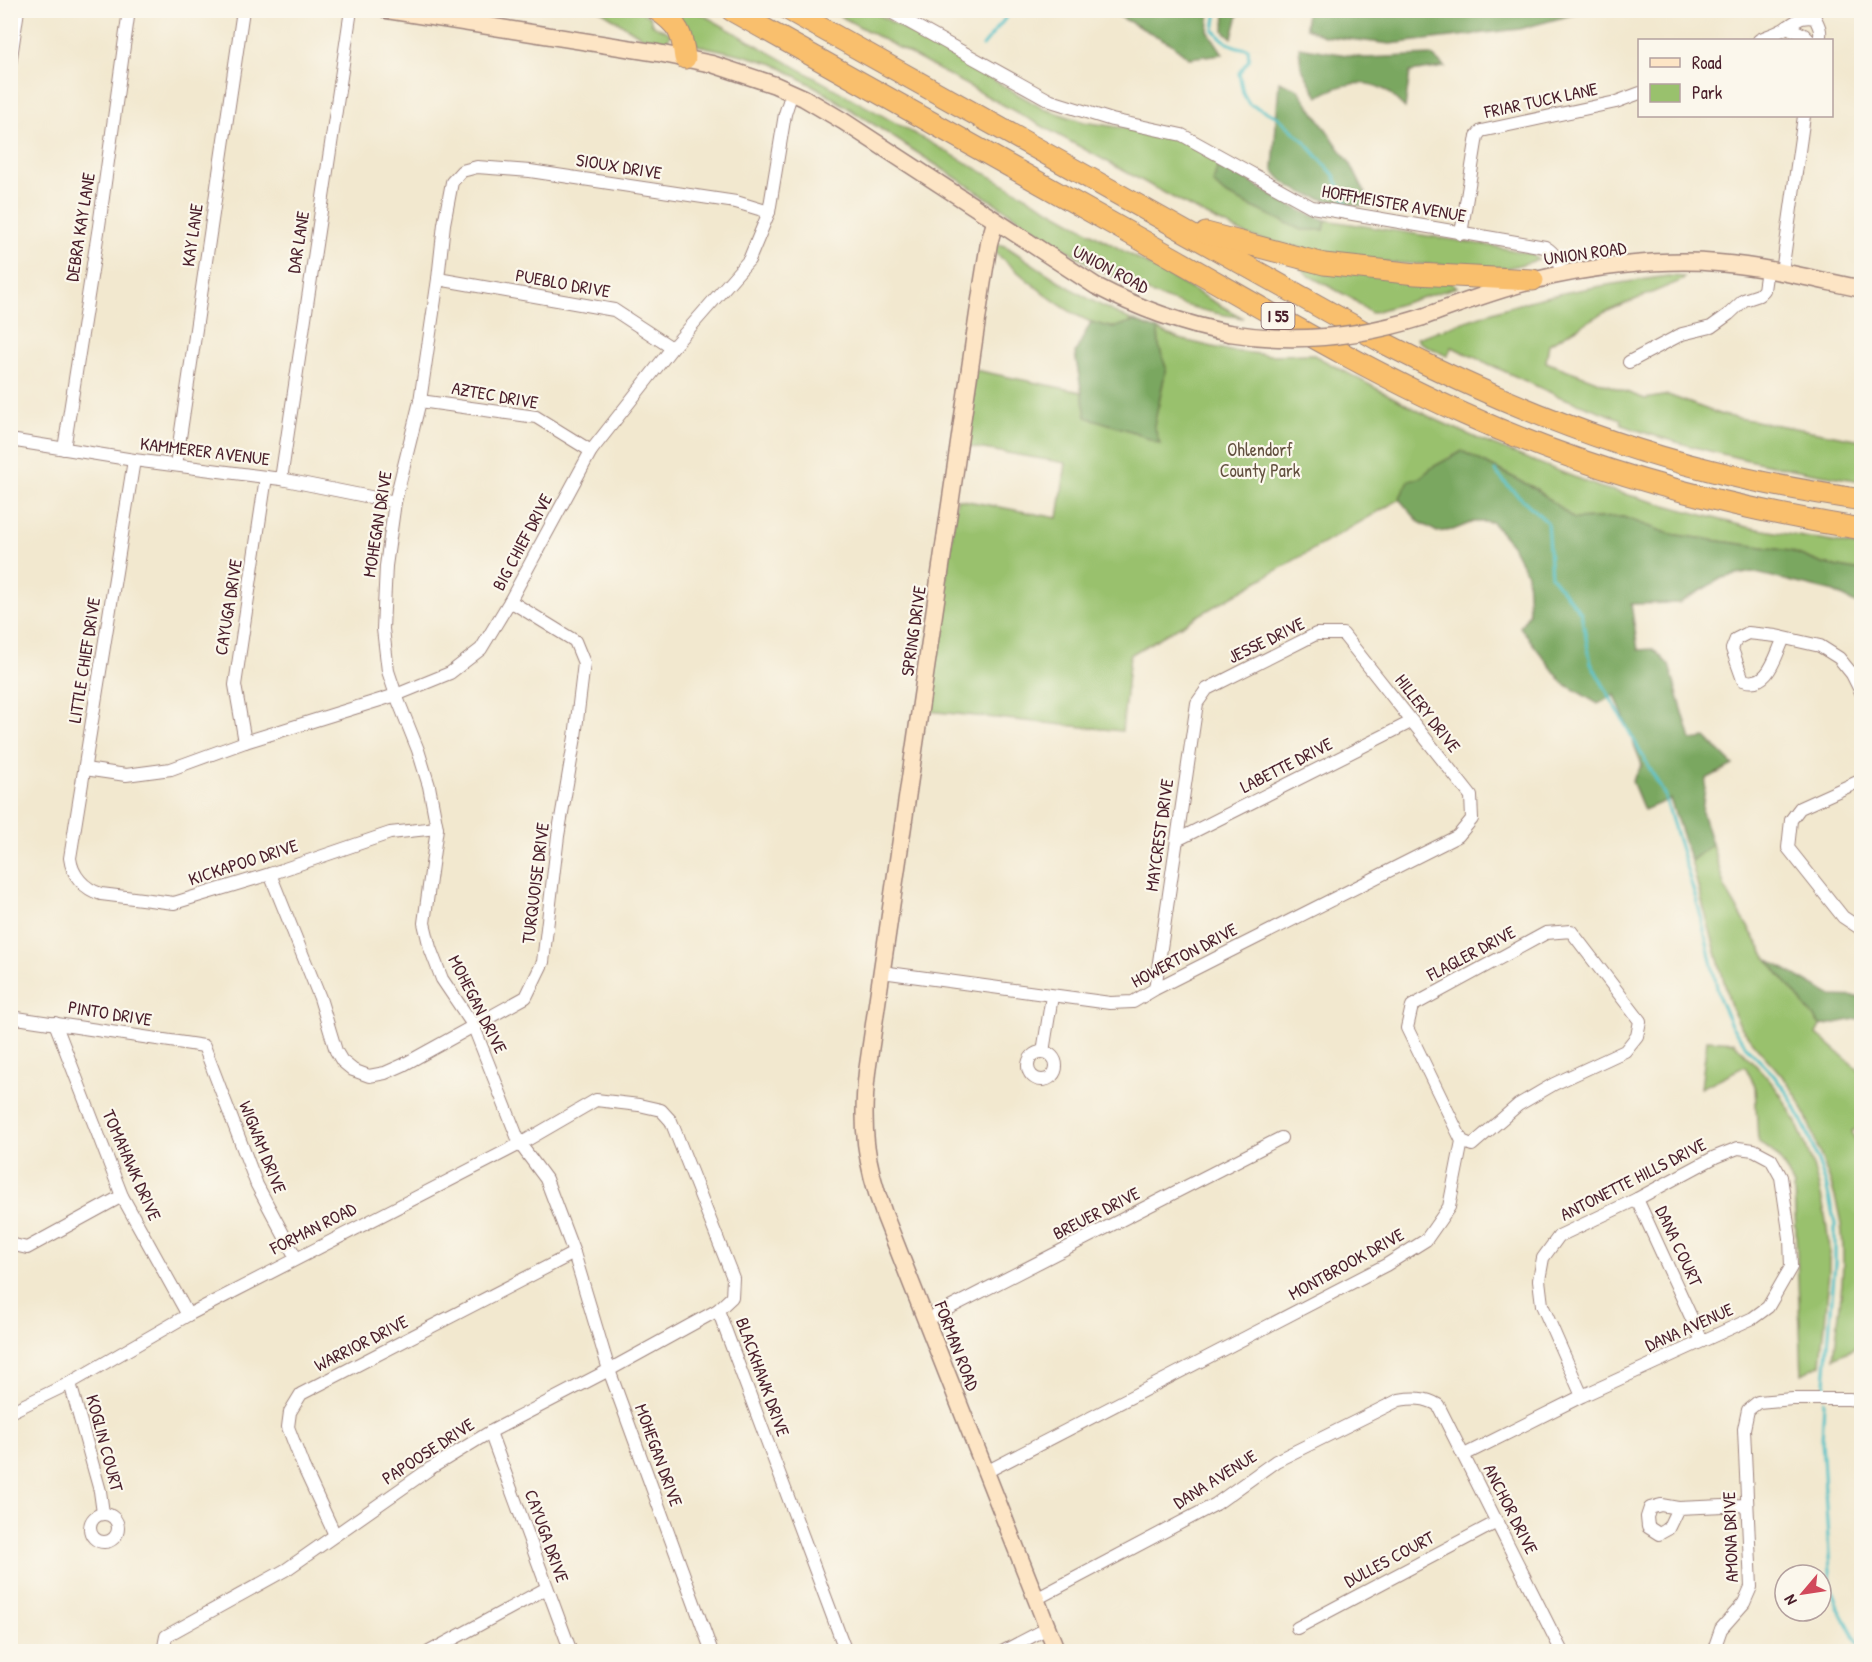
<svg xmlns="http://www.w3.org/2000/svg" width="1872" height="1662" font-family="'Patrick Hand',sans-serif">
<rect width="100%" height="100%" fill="#fbf7ec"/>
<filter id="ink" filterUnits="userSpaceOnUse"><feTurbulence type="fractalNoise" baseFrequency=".0167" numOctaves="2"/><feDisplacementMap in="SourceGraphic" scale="12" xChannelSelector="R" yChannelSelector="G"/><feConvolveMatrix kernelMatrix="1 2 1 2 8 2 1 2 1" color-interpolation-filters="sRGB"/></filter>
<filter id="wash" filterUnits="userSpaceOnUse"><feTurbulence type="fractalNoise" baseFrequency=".008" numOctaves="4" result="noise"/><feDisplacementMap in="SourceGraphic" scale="24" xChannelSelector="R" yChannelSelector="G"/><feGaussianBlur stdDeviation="1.35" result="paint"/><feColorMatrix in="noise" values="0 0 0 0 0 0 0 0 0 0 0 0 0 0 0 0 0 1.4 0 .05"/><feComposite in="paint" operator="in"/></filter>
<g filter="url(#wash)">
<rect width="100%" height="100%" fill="#f2e8cf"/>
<!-- green -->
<g fill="#99c16d" stroke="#72704c" stroke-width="1.5">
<path d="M601,11H640L650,17L652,24C658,29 664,29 671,34L667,41L642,37Z"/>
<path d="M670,11H696L1243,318C1185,310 1141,291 1089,264L819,89L774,64L743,55L697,45L689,29Z"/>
<polygon points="831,11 872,11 1044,109 1084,122 1170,135 1193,144 1324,230 1326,220 1492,246 1532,254 1538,260 1507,268 1352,261 1249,236 1203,214"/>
<path d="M998,244L1007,247C1048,274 1088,302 1134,321C1127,323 1119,328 1112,327C1075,326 1020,273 992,250Z"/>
<polygon points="1296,264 1451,282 1457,287 1371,313 1351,298 1309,276"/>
<path d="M1668,276L1685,277L1683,280L1603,313L1549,344L1546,362L1645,399L1668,395L1722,415L1861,440V481C1780,468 1699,452 1622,425L1621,419L1558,396L1452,347L1447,356L1419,342L1417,338C1459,324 1501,307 1545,297C1586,287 1627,282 1668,276Z"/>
<polygon points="1158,330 1179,339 1230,351 1270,355 1312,354 1430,417 1483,441 1599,487 1747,527 1861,547 1861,571 1823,564 1790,551 1670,534 1623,517 1574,519 1536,489 1473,457 1130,655 1122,731 928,711 957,499 1058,518 1066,463 965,446 975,370 1158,408 1166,368 1159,346"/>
<path d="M1712,844L1725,888L1767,959L1821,1026L1817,1034L1861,1072V1126L1852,1131L1862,1161L1861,1345L1834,1358C1838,1315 1847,1268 1841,1225C1837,1197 1827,1172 1817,1146C1811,1129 1805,1111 1796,1095C1776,1062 1747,1046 1731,1007L1691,861Z"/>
<path d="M1707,1040L1734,1042C1749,1060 1767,1074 1780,1094C1808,1137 1829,1207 1829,1259C1829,1294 1824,1330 1821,1364L1802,1374L1794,1186C1785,1167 1778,1152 1758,1142L1755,1086L1745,1066L1701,1088Z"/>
</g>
<!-- forest -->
<g fill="#7aa760" stroke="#626346" stroke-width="1.5">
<polygon points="1109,11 1210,11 1208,31 1223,54 1189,58 1170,43"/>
<polygon points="1225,11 1239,11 1232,38 1224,31"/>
<polygon points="1306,11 1306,10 1586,11 1520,29 1390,44 1324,36 1306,28"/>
<path d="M1299,47L1365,58L1431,55L1445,67L1410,72L1405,108C1398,102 1391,93 1383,89C1362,78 1337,85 1318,97L1301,67Z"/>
<path d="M1279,81L1298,89L1351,165L1372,207C1341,203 1290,199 1273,169Z"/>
<path d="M1219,161C1253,183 1287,209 1326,220L1324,230H1301L1225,194L1213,183Z"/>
<polygon points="1134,321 1158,330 1159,346 1166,368 1154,426 1160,444 1134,432 1086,417 1075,353 1091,322 1113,328"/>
<polygon points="1462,451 1536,489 1574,519 1623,517 1670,534 1790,551 1823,564 1861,571 1861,606 1834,592 1752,572 1722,578 1679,603 1631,604 1638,650 1653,649 1669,665 1691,740 1706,738 1733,765 1706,779 1702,812 1712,844 1691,861 1670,799 1644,810 1632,781 1642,765 1615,695 1598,704 1563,683 1520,627 1529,613 1527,574 1511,544 1492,522 1473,522 1453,530 1437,532 1419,522 1399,499 1409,481 1419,478 1433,467"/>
<polygon points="1767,959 1832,996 1861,997 1861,1018 1821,1026"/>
</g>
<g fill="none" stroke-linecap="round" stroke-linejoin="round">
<!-- stream -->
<g stroke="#51c0c6" stroke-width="3">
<path d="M1217,10L1214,30C1224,42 1232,47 1248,49L1249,60L1239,73L1243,93L1249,104L1278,117L1304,141L1334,175L1348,207"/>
<polyline points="983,46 1012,10"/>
<polyline points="1495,471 1509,487 1547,522 1551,576 1581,613 1591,663 1664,794 1699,909 1720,1000 1731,1025 1748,1049 1771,1072 1790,1097 1808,1134 1826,1184 1835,1224 1835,1263 1824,1394"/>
<polyline points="1824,1401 1822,1441 1831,1587 1838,1607 1862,1650"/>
</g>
</g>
</g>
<g filter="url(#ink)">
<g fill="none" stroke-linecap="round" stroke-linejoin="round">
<defs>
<g id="street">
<path d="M887,10L1051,101L1112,120L1182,135L1312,207L1545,247C1557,254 1559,263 1562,275"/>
<polyline points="1787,27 1804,35 1809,40"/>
<path d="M1759,40C1767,36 1779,33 1787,27C1797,21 1801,15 1815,18C1819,26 1822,32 1819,40"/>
<polyline points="10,64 18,10"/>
<polyline points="1461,234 1477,136 1481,131 1616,102 1640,93"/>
<polyline points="1782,272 1804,116"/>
<polyline points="438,279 614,310 672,348"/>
<polyline points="1629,362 1682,334 1711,327 1729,314 1744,300 1759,295 1764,290 1767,269"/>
<polyline points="420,401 536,417 591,451"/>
<polyline points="10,440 134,460 281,479 395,502"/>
<polyline points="64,449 99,226 129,10"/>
<path d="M134,460L70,858C72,875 84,889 101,894L174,903L270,874L390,833L437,828"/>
<polyline points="176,465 243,10"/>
<polyline points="281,479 351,10"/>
<path d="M1784,638C1775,656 1769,689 1743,680L1732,649L1736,639L1748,633L1776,636L1820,646L1839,658L1852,674L1862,694"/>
<polyline points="245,742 235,685 266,477"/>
<polyline points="85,769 126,775 171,769 245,742 396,695 450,673 481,649 510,601 591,451 672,348 749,260 769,212 785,114 792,92"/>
<polyline points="1862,780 1800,808 1791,820 1788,848 1843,917 1858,927 1862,927"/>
<polyline points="1177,840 1411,722"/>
<polyline points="270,874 320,998 336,1051 342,1061 353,1070 369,1076 385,1073 403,1065 526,997 543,962 558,836 575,737 584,663 575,641 510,601"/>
<polyline points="882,972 1110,1003 1133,1002 1155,989 1458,836 1472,819 1471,796 1343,634 1316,634 1207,689 1197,703 1155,989"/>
<polyline points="10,1017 204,1046 257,1185 296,1258"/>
<polyline points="55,1023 122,1196 188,1315"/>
<polyline points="1043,1052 1052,996"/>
<circle cx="1042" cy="1066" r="14"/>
<polyline points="1637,1199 1702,1341"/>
<polyline points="10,1244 27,1248 122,1196"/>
<polyline points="926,1320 1281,1138"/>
<polyline points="70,1383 100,1491 103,1513"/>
<polyline points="10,1412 70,1383 188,1315 520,1144 596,1100 639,1105 661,1110 671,1121 733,1278 732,1297 718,1310 846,1652"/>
<polyline points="490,1432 571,1652"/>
<polyline points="1464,1455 1582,1396 1753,1318 1768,1307 1791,1267 1790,1238 1781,1177 1771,1159 1754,1150 1738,1148 1715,1157 1637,1199 1559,1236 1543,1258 1539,1280 1542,1305 1582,1396"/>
<polyline points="986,1472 1386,1265 1426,1240 1449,1207 1462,1141 1472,1145 1518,1105 1554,1084 1625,1051 1637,1036 1640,1021 1571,931 1546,933 1412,1006 1407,1028 1462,1141"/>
<polyline points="1678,1508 1668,1529 1659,1534 1648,1527 1647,1517 1650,1508 1661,1505 1678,1508 1747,1505"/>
<circle cx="104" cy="1528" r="14"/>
<polyline points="335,1535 303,1466 288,1427 290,1412 301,1394 574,1253"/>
<path d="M1036,1599L1216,1504L1276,1461L1399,1400C1413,1398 1425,1397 1438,1405L1562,1652"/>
<polyline points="1297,1628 1497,1522"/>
<polyline points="163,1652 166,1636 287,1569 431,1468 490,1432 609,1370 718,1310"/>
<polyline points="429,1652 547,1588"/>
<polyline points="712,1652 609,1370 574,1253 546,1179 520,1144 473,1025 442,979 430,948 424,923 437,828 429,786 418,750 396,695 388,671 383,629 386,566 395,502 420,401 438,279 444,224 452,182 462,171 477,167 530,171 736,202 769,212"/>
<polyline points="1002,1652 1048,1628"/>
<polyline points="1713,1652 1721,1629 1744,1603 1751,1587 1744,1429 1748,1410 1758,1402 1793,1399 1849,1399 1862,1401"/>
</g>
<g id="secondary">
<path d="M387,10L658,53L712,64L775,85L804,98L843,121L1096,286C1138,308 1182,324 1229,333"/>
<path d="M995,222L989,243L982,286L867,1072C861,1127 865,1162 884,1214L1057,1652"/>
<path d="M1423,317C1459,304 1495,290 1532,281C1586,267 1662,258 1718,263C1767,267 1814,279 1862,289"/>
</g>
<g id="highway">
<path d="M657,10C679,25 682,33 685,58"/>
<path d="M731,10C872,89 1013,168 1154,247C1256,304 1357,366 1464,414C1591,472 1724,507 1862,529"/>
<path d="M789,10L1386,344C1489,397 1596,442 1709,470C1759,483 1810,492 1862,500"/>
<polyline points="1206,233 1324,264 1416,274 1533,280"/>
</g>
</defs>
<!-- street casing -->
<use href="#street" stroke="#9e847d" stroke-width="14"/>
<!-- secondary casing -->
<use href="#secondary" stroke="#9e847d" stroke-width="19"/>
<!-- highway casing -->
<use href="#highway" stroke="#9e847d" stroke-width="23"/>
<!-- street -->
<use href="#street" stroke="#fff" stroke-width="12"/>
<!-- secondary -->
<use href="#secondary" stroke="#fde5c5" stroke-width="16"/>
<!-- highway -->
<use href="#highway" stroke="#f9bf6d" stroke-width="21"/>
<defs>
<path id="secondary-bridge" d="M1229,333C1295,344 1360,337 1423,317"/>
</defs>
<!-- secondary-bridge casing -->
<use href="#secondary-bridge" stroke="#9e847d" stroke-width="19" stroke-linecap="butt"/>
<!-- secondary-bridge -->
<use href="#secondary-bridge" stroke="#fde5c5" stroke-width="16"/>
</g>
</g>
<g text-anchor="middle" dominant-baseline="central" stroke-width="4.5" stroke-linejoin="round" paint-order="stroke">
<!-- shield labels -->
<rect fill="#fbf7ec" stroke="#7f6065" stroke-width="1.5" x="1261.5" y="303" width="33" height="26" rx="4.5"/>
<g font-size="16" font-weight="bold" fill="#4a1f2b">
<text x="1278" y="316">I 55</text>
</g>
<!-- street labels -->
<g font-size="18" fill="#4a1f2b" stroke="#fbf7ec">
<text transform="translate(1541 100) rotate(-12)">FRIAR TUCK LANE</text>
<text transform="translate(619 166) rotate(9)">SIOUX DRIVE</text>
<text transform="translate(1394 203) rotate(10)">HOFFMEISTER AVENUE</text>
<text transform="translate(80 227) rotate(-81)">DEBRA KAY LANE</text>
<text transform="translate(192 235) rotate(-82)">KAY LANE</text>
<text transform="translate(298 242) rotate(-81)">DAR LANE</text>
<text transform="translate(1585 253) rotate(-8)">UNION ROAD</text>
<text transform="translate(1111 269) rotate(28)">UNION ROAD</text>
<text transform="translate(563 283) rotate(10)">PUEBLO DRIVE</text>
<text transform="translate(495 395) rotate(10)">AZTEC DRIVE</text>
<text transform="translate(205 451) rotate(7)">KAMMERER AVENUE</text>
<text transform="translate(377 524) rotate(-81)">MOHEGAN DRIVE</text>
<text transform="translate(522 542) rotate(-62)">BIG CHIEF DRIVE</text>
<text transform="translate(228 607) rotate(-81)">CAYUGA DRIVE</text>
<text transform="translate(913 631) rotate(-82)">SPRING DRIVE</text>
<text transform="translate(1266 640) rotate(-26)">JESSE DRIVE</text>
<text transform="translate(84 660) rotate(-81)">LITTLE CHIEF DRIVE</text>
<text transform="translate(1428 713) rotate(52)">HILLERY DRIVE</text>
<text transform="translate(1286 765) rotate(-27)">LABETTE DRIVE</text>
<text transform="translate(1159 835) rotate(-82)">MAYCREST DRIVE</text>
<text transform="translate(243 862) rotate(-18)">KICKAPOO DRIVE</text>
<text transform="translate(535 883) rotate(-83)">TURQUOISE DRIVE</text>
<text transform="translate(1471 953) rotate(-28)">FLAGLER DRIVE</text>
<text transform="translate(1184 955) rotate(-28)">HOWERTON DRIVE</text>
<text transform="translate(478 1004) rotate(63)">MOHEGAN DRIVE</text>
<text transform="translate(110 1013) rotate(9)">PINTO DRIVE</text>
<text transform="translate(263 1147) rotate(68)">WIGWAM DRIVE</text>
<text transform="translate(132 1165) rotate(66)">TOMAHAWK DRIVE</text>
<text transform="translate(1633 1179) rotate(-27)">ANTONETTE HILLS DRIVE</text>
<text transform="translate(1096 1213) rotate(-27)">BREUER DRIVE</text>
<text transform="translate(313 1228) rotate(-27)">FORMAN ROAD</text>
<text transform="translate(1679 1246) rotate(65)">DANA COURT</text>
<text transform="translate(1346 1264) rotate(-29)">MONTBROOK DRIVE</text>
<text transform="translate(1689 1327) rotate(-24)">DANA AVENUE</text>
<text transform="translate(361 1343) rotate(-27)">WARRIOR DRIVE</text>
<text transform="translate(957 1346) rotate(69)">FORMAN ROAD</text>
<text transform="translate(763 1377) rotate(70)">BLACKHAWK DRIVE</text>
<text transform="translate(105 1443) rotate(75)">KOGLIN COURT</text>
<text transform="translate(428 1451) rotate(-33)">PAPOOSE DRIVE</text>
<text transform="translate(659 1455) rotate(70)">MOHEGAN DRIVE</text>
<text transform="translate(1215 1479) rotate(-32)">DANA AVENUE</text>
<text transform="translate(1511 1509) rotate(63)">ANCHOR DRIVE</text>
<text transform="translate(547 1536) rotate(70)">CAYUGA DRIVE</text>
<text transform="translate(1730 1537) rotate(-92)">AMONA DRIVE</text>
<text transform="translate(1389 1559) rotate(-28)">DULLES COURT</text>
</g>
<!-- park labels -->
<g font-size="18" fill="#62503f" stroke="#fbf7ec">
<text x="1260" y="449">Ohlendorf<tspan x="1260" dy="21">County Park</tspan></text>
</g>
</g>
<!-- margin -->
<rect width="1872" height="1662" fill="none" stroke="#fbf7ec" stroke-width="36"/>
<!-- legend -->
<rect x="1638" y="39" width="195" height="78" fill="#fbf7ec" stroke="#b4a19f" stroke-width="1.5"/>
<rect x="1650" y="58" width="30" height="9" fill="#fde5c5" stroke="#b4a19f" stroke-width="1.5"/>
<text x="1692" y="69" font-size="18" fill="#4a1f2b">Road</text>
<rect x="1650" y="84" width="30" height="18" fill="#99c16d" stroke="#b4a19f" stroke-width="1.5"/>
<text x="1692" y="99" font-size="18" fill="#4a1f2b">Park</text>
<!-- north arrow -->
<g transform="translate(1803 1593) rotate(241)"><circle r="28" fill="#fbf7ec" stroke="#b4a19f" stroke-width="1.5"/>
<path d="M0-4.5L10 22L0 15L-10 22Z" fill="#d1495b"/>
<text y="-9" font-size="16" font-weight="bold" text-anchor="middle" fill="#4a1f2b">N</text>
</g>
</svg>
